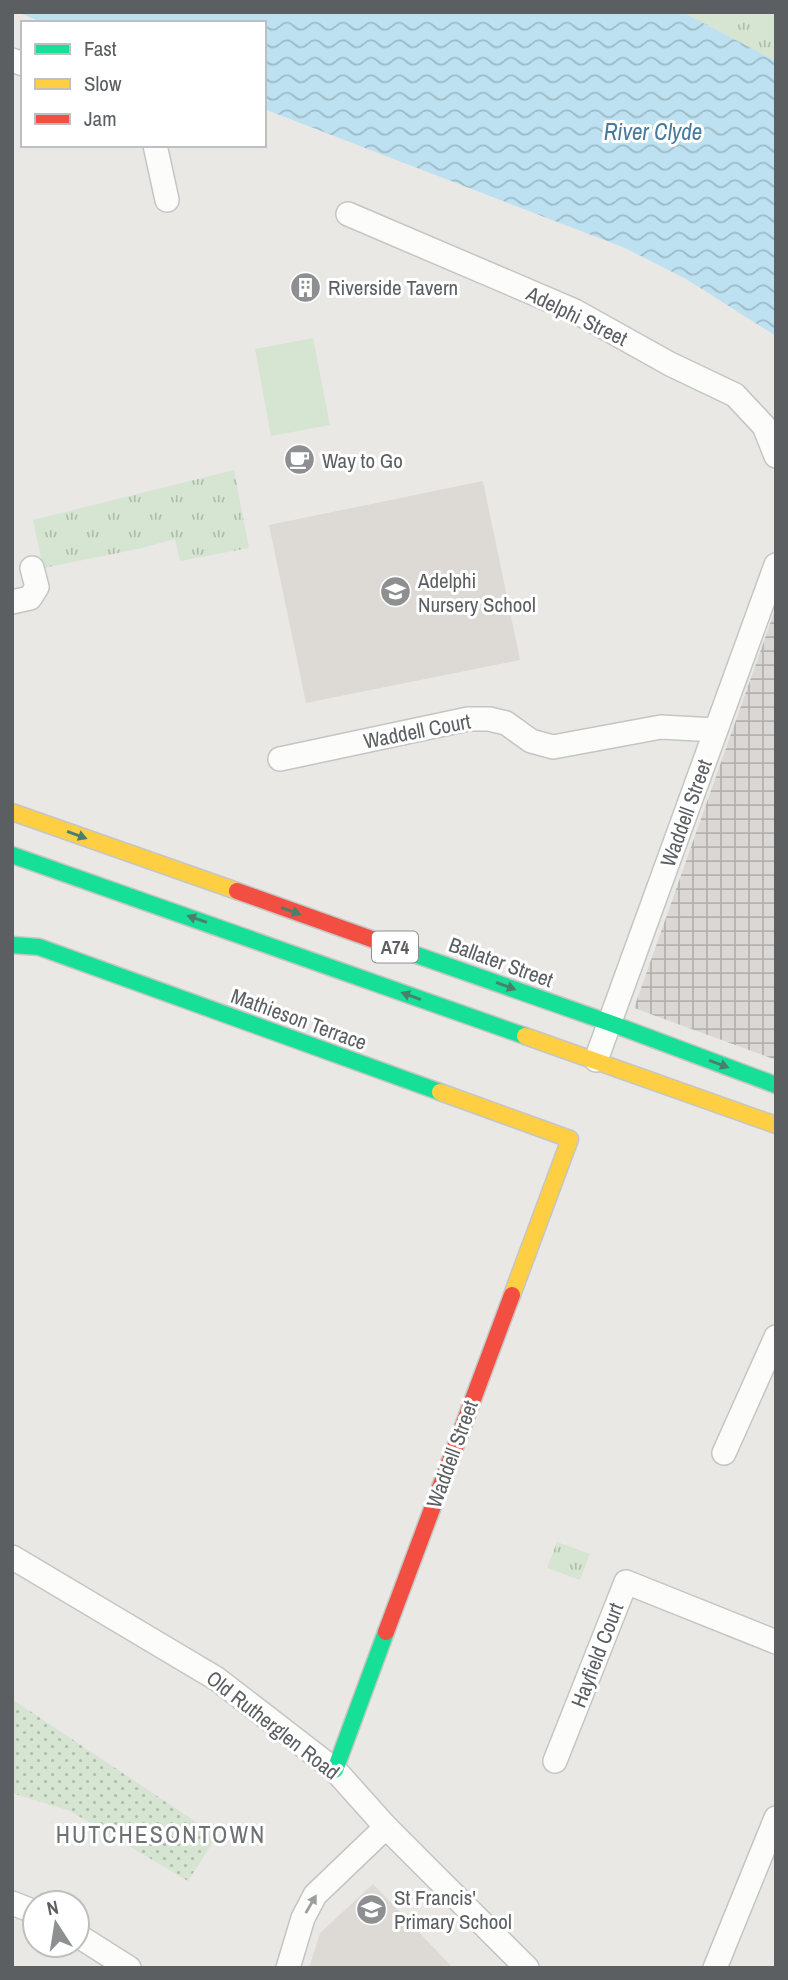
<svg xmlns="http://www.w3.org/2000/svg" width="788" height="1980" font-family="'Archivo Narrow',sans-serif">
<defs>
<pattern id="industrial-grid" width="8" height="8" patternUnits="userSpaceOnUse" patternTransform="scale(1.75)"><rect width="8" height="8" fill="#dad7d5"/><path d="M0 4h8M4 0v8" fill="none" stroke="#b4b2b0"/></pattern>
<pattern id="grass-dots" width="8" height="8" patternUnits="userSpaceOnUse" patternTransform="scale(1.75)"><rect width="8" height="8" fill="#d6e4d2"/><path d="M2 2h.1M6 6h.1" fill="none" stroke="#b1bcae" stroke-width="1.8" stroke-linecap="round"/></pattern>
<pattern id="park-tufts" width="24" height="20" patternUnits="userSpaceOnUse" patternTransform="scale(1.75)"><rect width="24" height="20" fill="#d6e4d2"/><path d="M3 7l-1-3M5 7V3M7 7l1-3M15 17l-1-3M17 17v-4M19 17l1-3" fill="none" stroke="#b1bcae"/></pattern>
<pattern id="water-waves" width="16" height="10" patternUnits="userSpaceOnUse" patternTransform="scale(1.75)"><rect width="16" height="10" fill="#bde1f1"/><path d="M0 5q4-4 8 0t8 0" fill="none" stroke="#9dbac7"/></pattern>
</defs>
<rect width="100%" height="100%" fill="#eae8e5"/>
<!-- industrial -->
<polygon fill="url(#industrial-grid)" points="776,607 776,1060 634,1008"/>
<!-- education -->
<g fill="#dddad5">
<polygon points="483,481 520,660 306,703 269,525"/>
<polygon points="373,1884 453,1968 309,1968 320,1933"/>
</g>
<!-- grass -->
<polygon fill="url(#grass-dots)" points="12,1699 217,1836 188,1881 70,1811 12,1793"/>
<!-- park -->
<g fill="url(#park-tufts)">
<polygon points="682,12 776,12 776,61"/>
<polygon points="234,470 249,548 180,561 175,539 138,549 43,568 33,520"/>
<polygon points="557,1542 590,1554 580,1580 547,1568"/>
</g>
<!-- pitch -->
<polygon fill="#d6e4d2" points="313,338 330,425 271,436 255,349"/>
<!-- water -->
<polygon fill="url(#water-waves)" points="17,12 682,12 776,61 776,336 686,279 625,248 264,109 264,23 44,23"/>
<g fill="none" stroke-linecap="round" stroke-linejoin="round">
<defs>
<g id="street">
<polyline points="12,60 23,64"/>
<polyline points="155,145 167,200"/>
<polyline points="348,214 575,311 670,364 735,395 764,426 776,456"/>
<polyline points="12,602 30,598 37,587 32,568"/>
<polyline points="280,759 468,719 489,719 506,723 531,741 553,747 661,727 715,730"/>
<polyline points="596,1060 776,565"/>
<polyline points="724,1453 776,1337"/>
<polyline points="12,1557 217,1679 335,1770 386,1827 527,1968"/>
<polyline points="555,1761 626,1582 776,1642"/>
<polyline points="12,1903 35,1912"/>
<polyline points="77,1935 129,1968"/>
<polyline points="288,1968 303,1918 315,1895 386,1827"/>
<polyline points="715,1968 776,1818"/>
</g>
<g id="fast">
<polyline points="12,855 525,1036"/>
<polyline points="12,945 39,947 440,1092"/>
<polyline points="408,952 610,1023 776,1085"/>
<polyline points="335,1770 386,1632"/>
</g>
<g id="slow">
<polyline points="12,812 237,891"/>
<polyline points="525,1036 776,1125"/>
<polyline points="440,1092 570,1139 512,1295"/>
</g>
<g id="jam">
<polyline points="237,891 408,952"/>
<polyline points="386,1632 512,1295"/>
</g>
</defs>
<!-- street casing -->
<use href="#street" stroke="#c4c5c5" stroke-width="26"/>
<!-- fast casing -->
<use href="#fast" stroke="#c4c5c5" stroke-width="19"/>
<!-- slow casing -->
<use href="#slow" stroke="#c4c5c5" stroke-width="19"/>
<!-- jam casing -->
<use href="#jam" stroke="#c4c5c5" stroke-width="19"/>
<!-- street -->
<use href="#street" stroke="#fcfcfb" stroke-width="23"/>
<!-- fast -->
<use href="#fast" stroke="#16e098" stroke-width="16"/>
<!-- slow -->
<use href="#slow" stroke="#ffcf43" stroke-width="16"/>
<!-- jam -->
<use href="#jam" stroke="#f24e42" stroke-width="16"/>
</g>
<!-- one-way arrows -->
<defs><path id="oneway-solid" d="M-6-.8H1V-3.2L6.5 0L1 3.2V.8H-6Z" transform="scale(1.75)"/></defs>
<g fill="#4a7f70">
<use href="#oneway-solid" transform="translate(77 835) rotate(20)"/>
<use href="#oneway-solid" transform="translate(291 911) rotate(19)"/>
<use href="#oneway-solid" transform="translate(197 919) rotate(-161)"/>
<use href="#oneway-solid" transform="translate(506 986) rotate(20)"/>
<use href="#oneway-solid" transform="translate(411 996) rotate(-160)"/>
<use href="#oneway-solid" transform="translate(719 1064) rotate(20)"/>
</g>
<use fill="#9b9e9f" href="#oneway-solid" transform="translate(311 1904) rotate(-60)"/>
<!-- icons -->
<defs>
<symbol id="building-disc" viewBox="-11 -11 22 22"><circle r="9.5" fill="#8d8f90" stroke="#fff"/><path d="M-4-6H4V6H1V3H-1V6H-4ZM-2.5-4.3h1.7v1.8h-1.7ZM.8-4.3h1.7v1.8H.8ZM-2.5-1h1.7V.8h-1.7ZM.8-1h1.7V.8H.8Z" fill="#fff"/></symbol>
<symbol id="cafe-disc" viewBox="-11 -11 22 22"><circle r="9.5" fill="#8d8f90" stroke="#fff"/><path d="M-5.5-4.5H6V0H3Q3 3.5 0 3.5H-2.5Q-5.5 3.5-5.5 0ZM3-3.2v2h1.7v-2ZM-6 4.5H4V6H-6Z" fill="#fff"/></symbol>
<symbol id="school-disc" viewBox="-11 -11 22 22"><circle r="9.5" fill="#8d8f90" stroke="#fff"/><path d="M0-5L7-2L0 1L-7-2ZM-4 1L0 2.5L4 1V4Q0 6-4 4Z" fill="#fff"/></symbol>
</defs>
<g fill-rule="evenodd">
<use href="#building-disc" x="288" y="270" width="35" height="35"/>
<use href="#cafe-disc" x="282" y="442" width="35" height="35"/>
<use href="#school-disc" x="378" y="574" width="35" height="35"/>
<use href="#school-disc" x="354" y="1892" width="35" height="35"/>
</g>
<g text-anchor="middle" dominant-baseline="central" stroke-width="6" stroke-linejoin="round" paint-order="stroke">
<!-- shield labels -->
<rect fill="#fff" stroke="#8c8f91" stroke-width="2" x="372" y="931.5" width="46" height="31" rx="5"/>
<g font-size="19" font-weight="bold" fill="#5b5f62">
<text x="395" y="947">A74</text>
</g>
<!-- poi labels -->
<g font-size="21" fill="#5b5f62" stroke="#fff" text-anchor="start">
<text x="328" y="287">Riverside Tavern</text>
<text x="322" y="460">Way to Go</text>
<text x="418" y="580">Adelphi<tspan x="418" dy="24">Nursery School</tspan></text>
<text x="394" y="1897">St Francis'<tspan x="394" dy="24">Primary School</tspan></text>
</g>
<!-- street labels -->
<g font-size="21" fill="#5b5f62" stroke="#fff">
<text transform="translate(577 316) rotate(26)">Adelphi Street</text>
<text transform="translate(417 731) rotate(-11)">Waddell Court</text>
<text transform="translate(686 813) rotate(-70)">Waddell Street</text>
<text transform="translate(501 962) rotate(20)">Ballater Street</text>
<text transform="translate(299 1019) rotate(20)">Mathieson Terrace</text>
<text transform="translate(452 1454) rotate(-70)">Waddell Street</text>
<text transform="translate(597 1655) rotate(-69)">Hayfield Court</text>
<text transform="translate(273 1725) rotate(38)">Old Rutherglen Road</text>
</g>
<!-- water labels -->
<g font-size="23" font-style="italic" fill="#467b9d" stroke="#fff">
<text x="653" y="131">River Clyde</text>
</g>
<!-- quarter labels -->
<g font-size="24" letter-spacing="2" fill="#6c7174" stroke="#fff">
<text x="161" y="1834">HUTCHESONTOWN</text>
</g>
</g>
<!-- border -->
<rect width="788" height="1980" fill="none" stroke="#5b5f62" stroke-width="28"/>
<!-- legend -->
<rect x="21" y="21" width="245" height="126" fill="#ffffff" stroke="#bdbfc0" stroke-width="2"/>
<rect x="35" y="44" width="35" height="10" fill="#16e098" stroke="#bdbfc0" stroke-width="2"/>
<text x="84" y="56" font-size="21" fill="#5b5f62">Fast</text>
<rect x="35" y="79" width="35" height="10" fill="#ffcf43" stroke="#bdbfc0" stroke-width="2"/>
<text x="84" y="91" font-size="21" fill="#5b5f62">Slow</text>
<rect x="35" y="114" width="35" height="10" fill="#f24e42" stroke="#bdbfc0" stroke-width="2"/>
<text x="84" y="126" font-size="21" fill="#5b5f62">Jam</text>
<!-- north arrow -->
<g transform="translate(56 1924) rotate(348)"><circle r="33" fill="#ffffff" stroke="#bdbfc0" stroke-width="2"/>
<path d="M0-5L12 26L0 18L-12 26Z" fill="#8d8f90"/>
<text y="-10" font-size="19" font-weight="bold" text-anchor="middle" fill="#5b5f62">N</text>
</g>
</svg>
